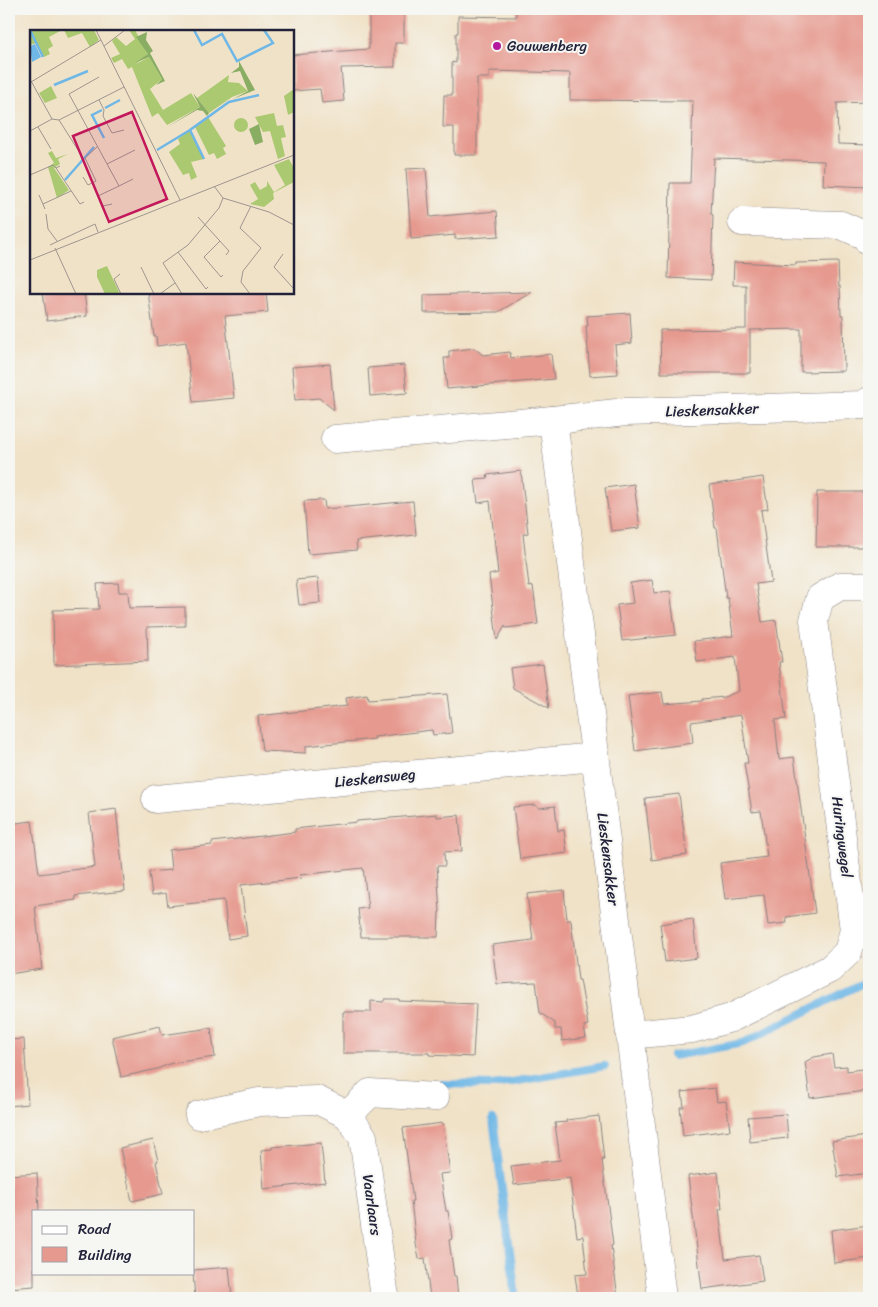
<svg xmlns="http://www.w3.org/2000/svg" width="878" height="1307" font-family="Sriracha,sans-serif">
<rect width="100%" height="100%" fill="#f6f6f2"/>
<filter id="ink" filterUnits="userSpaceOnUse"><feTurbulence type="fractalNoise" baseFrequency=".02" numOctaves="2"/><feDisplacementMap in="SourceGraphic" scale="10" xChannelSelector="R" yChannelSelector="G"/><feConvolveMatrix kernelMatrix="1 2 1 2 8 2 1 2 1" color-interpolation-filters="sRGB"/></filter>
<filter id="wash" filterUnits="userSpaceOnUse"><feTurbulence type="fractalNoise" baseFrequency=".0096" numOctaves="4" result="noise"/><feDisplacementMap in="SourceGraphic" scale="20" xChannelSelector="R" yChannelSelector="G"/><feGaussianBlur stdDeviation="1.12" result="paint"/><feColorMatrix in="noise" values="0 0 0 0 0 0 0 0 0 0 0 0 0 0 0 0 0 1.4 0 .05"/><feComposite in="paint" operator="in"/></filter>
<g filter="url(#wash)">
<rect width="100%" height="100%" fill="#f0e2c7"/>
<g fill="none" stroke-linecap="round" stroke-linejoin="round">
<!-- stream -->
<g stroke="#6eb7e6" stroke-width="8">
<polyline points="673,1056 743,1043 869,980"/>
<polyline points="436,1084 494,1085 605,1066"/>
<polyline points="493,1119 516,1298"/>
</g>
</g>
<g id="blocks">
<!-- building -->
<g fill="#e6998e">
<polygon points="369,9 404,9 404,43 395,43 395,67 341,68 344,101 322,103 320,89 292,91 292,55 369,49"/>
<polygon points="516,9 869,9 869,102 837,103 838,144 869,145 869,187 823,185 824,161 714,158 711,214 713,215 711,280 668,278 670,183 690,183 693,101 570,100 570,73 489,71 489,78 477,78 477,155 454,155 454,127 443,127 444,95 452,95 452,62 456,63 456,33 458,33 458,16 516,17"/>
<polygon points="426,168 430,217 497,211 499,236 455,239 455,235 411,239 406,169"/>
<polygon points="734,262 796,265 796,263 838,262 839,287 840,286 841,315 843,315 844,371 801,372 801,329 750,330 750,373 661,373 660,330 746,329 746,285 733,285"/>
<polygon points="43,292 84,292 87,316 47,321"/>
<polygon points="148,292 266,292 268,312 225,316 234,398 193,402 186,342 157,346 156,336 154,336"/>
<polygon points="532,292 498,312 424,313 424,295"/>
<polygon points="630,313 632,343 615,345 618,374 590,376 586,326 588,326 587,316"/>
<polygon points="474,348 483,355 510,352 511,358 551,354 554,379 447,389 444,358 449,358 449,351"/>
<polygon points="330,364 334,410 319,398 295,400 292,367"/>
<polygon points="404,365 407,393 370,396 368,368"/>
<polygon points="521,471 528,533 523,534 529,587 533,586 538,624 506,628 505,626 497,640 489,575 498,573 490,501 478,503 475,479 488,478 487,475"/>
<polygon points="763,477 768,509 761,510 771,582 756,584 762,622 776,620 782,662 779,662 786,719 775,720 779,759 794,757 815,913 786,917 787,923 768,925 764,895 725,899 720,863 767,857 761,811 752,812 744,763 748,763 741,715 691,722 693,743 635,751 628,696 662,692 664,704 702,701 702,699 724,697 739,691 735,657 697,662 694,641 733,636 728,598 726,598 717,528 715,528 709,485"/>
<polygon points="634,484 640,528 611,531 605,488"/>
<polygon points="817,492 869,492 869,547 816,547"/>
<polygon points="324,500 325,509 413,501 416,535 356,541 357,550 308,554 304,501"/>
<polygon points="318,578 320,603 299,605 296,580"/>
<polygon points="652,580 654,593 670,591 676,635 622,641 617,605 633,603 630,583"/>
<polygon points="118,583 119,592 128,592 129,608 185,607 185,626 147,627 148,661 54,665 53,610 99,609 97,584"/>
<polygon points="543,664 549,708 513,688 510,668"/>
<polygon points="447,694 452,733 433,735 432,730 374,737 375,739 306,746 306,753 262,751 258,716 347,706 346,698 367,695 368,700"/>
<polygon points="679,794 687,855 652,860 645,798"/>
<polygon points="535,805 539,808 555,806 558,831 564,830 567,853 520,859 513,807"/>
<polygon points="116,809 125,891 75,896 76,900 35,906 42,969 9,974 9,824 32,821 39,874 95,867 89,813"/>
<polygon points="437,814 437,817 459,815 462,851 444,852 445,866 437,866 440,912 439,912 438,937 361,937 358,909 368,908 363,868 300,875 301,878 241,885 247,936 228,939 224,900 168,906 166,893 152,895 149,872 171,870 169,850 212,845 212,842 295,832 295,829 357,822 357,821"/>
<polygon points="564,890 567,920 571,920 578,980 580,980 588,1025 584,1026 586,1038 562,1041 561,1029 555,1029 555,1023 540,1013 536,982 497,984 492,945 533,940 527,894"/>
<polygon points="693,919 697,958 665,962 660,924"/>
<polygon points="385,999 399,999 399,1001 476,1004 473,1057 429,1055 429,1053 343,1053 343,1012 371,1012 371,1001 383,1002"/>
<polygon points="160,1026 162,1035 211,1028 215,1057 172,1063 157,1069 121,1077 112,1037"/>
<polygon points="24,1039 28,1104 9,1106 9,1040"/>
<polygon points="832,1054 834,1067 847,1066 847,1071 862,1069 865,1091 810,1098 805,1062 814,1057"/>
<polygon points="715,1088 717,1102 726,1101 730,1130 683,1136 680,1107 684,1107 682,1092"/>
<polygon points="786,1114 788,1138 750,1142 748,1117"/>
<polygon points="599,1116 604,1160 602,1160 613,1245 611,1246 618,1298 591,1298 591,1294 578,1296 575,1275 587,1274 583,1236 577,1237 570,1178 514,1185 511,1166 560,1160 555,1123 567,1122 566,1120"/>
<polygon points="443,1123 450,1173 440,1174 446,1211 448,1211 452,1239 449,1240 454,1276 456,1276 458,1298 430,1298 425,1258 419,1259 416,1244 411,1201 413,1201 403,1128"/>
<polygon points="867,1136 869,1151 869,1173 838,1177 832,1141"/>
<polygon points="153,1140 158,1161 156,1162 163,1194 132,1201 120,1148"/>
<polygon points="321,1143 325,1182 264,1189 261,1150 272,1149 272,1147"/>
<polygon points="718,1172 722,1209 719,1209 725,1259 759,1255 763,1281 702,1289 688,1176"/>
<polygon points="37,1173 39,1211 34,1211 34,1286 9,1288 9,1175"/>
<polygon points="869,1225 869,1258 834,1263 831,1230"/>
<polygon points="229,1267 232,1298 195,1298 193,1273 194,1273 194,1270"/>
</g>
</g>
</g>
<g filter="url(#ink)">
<use href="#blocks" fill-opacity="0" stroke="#898281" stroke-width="1"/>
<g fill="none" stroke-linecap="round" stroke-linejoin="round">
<defs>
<g id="minor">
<polyline points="742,222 841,225 866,236 869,242"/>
<polyline points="553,420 626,412 864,405 869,401"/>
<path d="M335,439L553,420C589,713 628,1005 662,1298"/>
<polyline points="156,799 595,757"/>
<polyline points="630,1035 692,1029 731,1018 830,969 848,952 854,930 814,620 820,598 840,586 869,586"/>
<polyline points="199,1115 259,1102 317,1100 348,1115 363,1137 385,1298"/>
<polyline points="348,1115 370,1093 435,1097"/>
</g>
</defs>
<!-- minor casing -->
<use href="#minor" stroke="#898281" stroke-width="29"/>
<!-- minor -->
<use href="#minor" stroke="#fff" stroke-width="28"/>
</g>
</g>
<!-- markers -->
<circle fill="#b5179e" stroke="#f6f6f2" stroke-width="2" cx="497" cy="46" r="5"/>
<g text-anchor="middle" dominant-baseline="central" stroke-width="4" stroke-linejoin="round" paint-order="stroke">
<!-- poi labels -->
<g font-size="15" fill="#22223b" stroke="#f6f6f2" text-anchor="start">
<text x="507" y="46">Gouwenberg</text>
</g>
<!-- street labels -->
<g font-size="15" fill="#22223b" stroke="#f6f6f2">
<text transform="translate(712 410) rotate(-2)">Lieskensakker</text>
<text transform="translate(375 778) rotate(-6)">Lieskensweg</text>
<text transform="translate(842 837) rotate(83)">Huringwegel</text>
<text transform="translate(608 859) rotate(83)">Lieskensakker</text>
<text transform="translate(372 1205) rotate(82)">Vaarlaars</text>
</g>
</g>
<!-- overview -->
<g transform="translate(30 30)">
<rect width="264" height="264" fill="#f0e2c7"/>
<path d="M0,0H32L19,7L23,16L18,19L20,24L14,27L6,13L0,15ZM34,0H64L69,10L60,17L52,3L38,8ZM99,0H105L118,24L106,34L119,27L132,49L120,59L133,80L161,63L170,77L137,95L128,83L122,87L102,37L98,39L92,29L84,33L81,28L90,24L82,11L86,7L96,16L105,9ZM199,45L198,52L209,53L218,61L202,67L179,83L167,68ZM21,56L27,68L15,73L9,63ZM264,59V82L258,85L254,66ZM244,83L247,96L253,95L256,107L251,108L255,126L248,129L240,101L233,102L225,87ZM178,87L196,116L193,118L196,124L187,129L184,123L179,125L165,97ZM204 95a7 7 0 1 1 14 0a7 7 0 1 1-14 0ZM160,100L174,129L161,132L167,147L161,150L159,143L153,145L139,122L150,114L148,109ZM22,121L26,128L38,124L28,129L30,134L24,138L39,160L27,168L18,137L24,133L18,123ZM259,129L264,138V152L243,163L244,169L234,177L220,174L228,169L220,155L225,152L230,160L237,156V151L244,162L255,155L244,135ZM77,236L83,249L90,264H75L67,247V240Z" fill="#abc971"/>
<path d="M117,2L116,10L123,21L120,23L135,51L126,55L132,49L119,27L105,33L118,24L106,7ZM209,31L225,60L203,69L218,61L210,41L201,43L209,37ZM163,63L179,83L177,86L173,81L167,80L137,97L170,77ZM229,94L233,112L225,115L219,99Z" fill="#88ad63"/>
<path d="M5,14L11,27L2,32L0,16Z" fill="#6eb7e6"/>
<path fill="none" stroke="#6eb7e6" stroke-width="2.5" d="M0,0L13,27M164,0L172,15L192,4L207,31L243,13L234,0M24,55L58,41M75,78L90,70M72,80L62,85L74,108M127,120L160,100M174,129L160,100L199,72L229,65M35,150L64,117"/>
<path fill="none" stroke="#9e958f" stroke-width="1" d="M66,0L150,170M74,16L95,0M69,47L39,64L89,156L103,149M1,51L22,89L29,90L48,120M1,52L71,10M69,70L74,80L73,86L82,103L94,100M29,90L94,57M8,97L21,119M0,101L22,89M77,134L105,120M26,138L50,174L54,172M0,145L23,135L26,138L30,136M53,147L58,155L66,151L55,128L67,117M184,156L193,168L239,182L264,195M9,165L15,179M13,174L41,161M82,174L73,176L68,166L89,156M16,184L18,199L27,211M168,187L199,221L196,225M190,211L174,227L191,247L193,245M20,215L65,194L68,202M25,218L46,264M148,222L176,259L178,257M253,224L244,237L264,259M0,230L264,125M111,237L124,264M90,244L84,249L91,264M130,264L145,253M152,264L133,233L158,215L189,178L193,168M220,264L211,252L213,241L231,218L210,198L221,176"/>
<path fill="#c2185b" fill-opacity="0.15" stroke="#c2185b" stroke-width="2.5" d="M102,82L137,169L79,192L43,106Z"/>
<rect width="264" height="264" fill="none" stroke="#22223b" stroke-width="2.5"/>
</g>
<!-- margin -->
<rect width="878" height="1307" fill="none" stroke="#f6f6f2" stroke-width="30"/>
<!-- legend -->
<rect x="32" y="1210" width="162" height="65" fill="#f6f6f2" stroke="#a1a1a9"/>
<rect x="42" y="1226" width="25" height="8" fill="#ffffff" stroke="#a1a1a9"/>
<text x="78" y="1234" font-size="15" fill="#22223b">Road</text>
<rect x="42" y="1247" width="25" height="15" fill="#e6998e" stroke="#a1a1a9"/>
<text x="78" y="1260" font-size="15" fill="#22223b">Building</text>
</svg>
